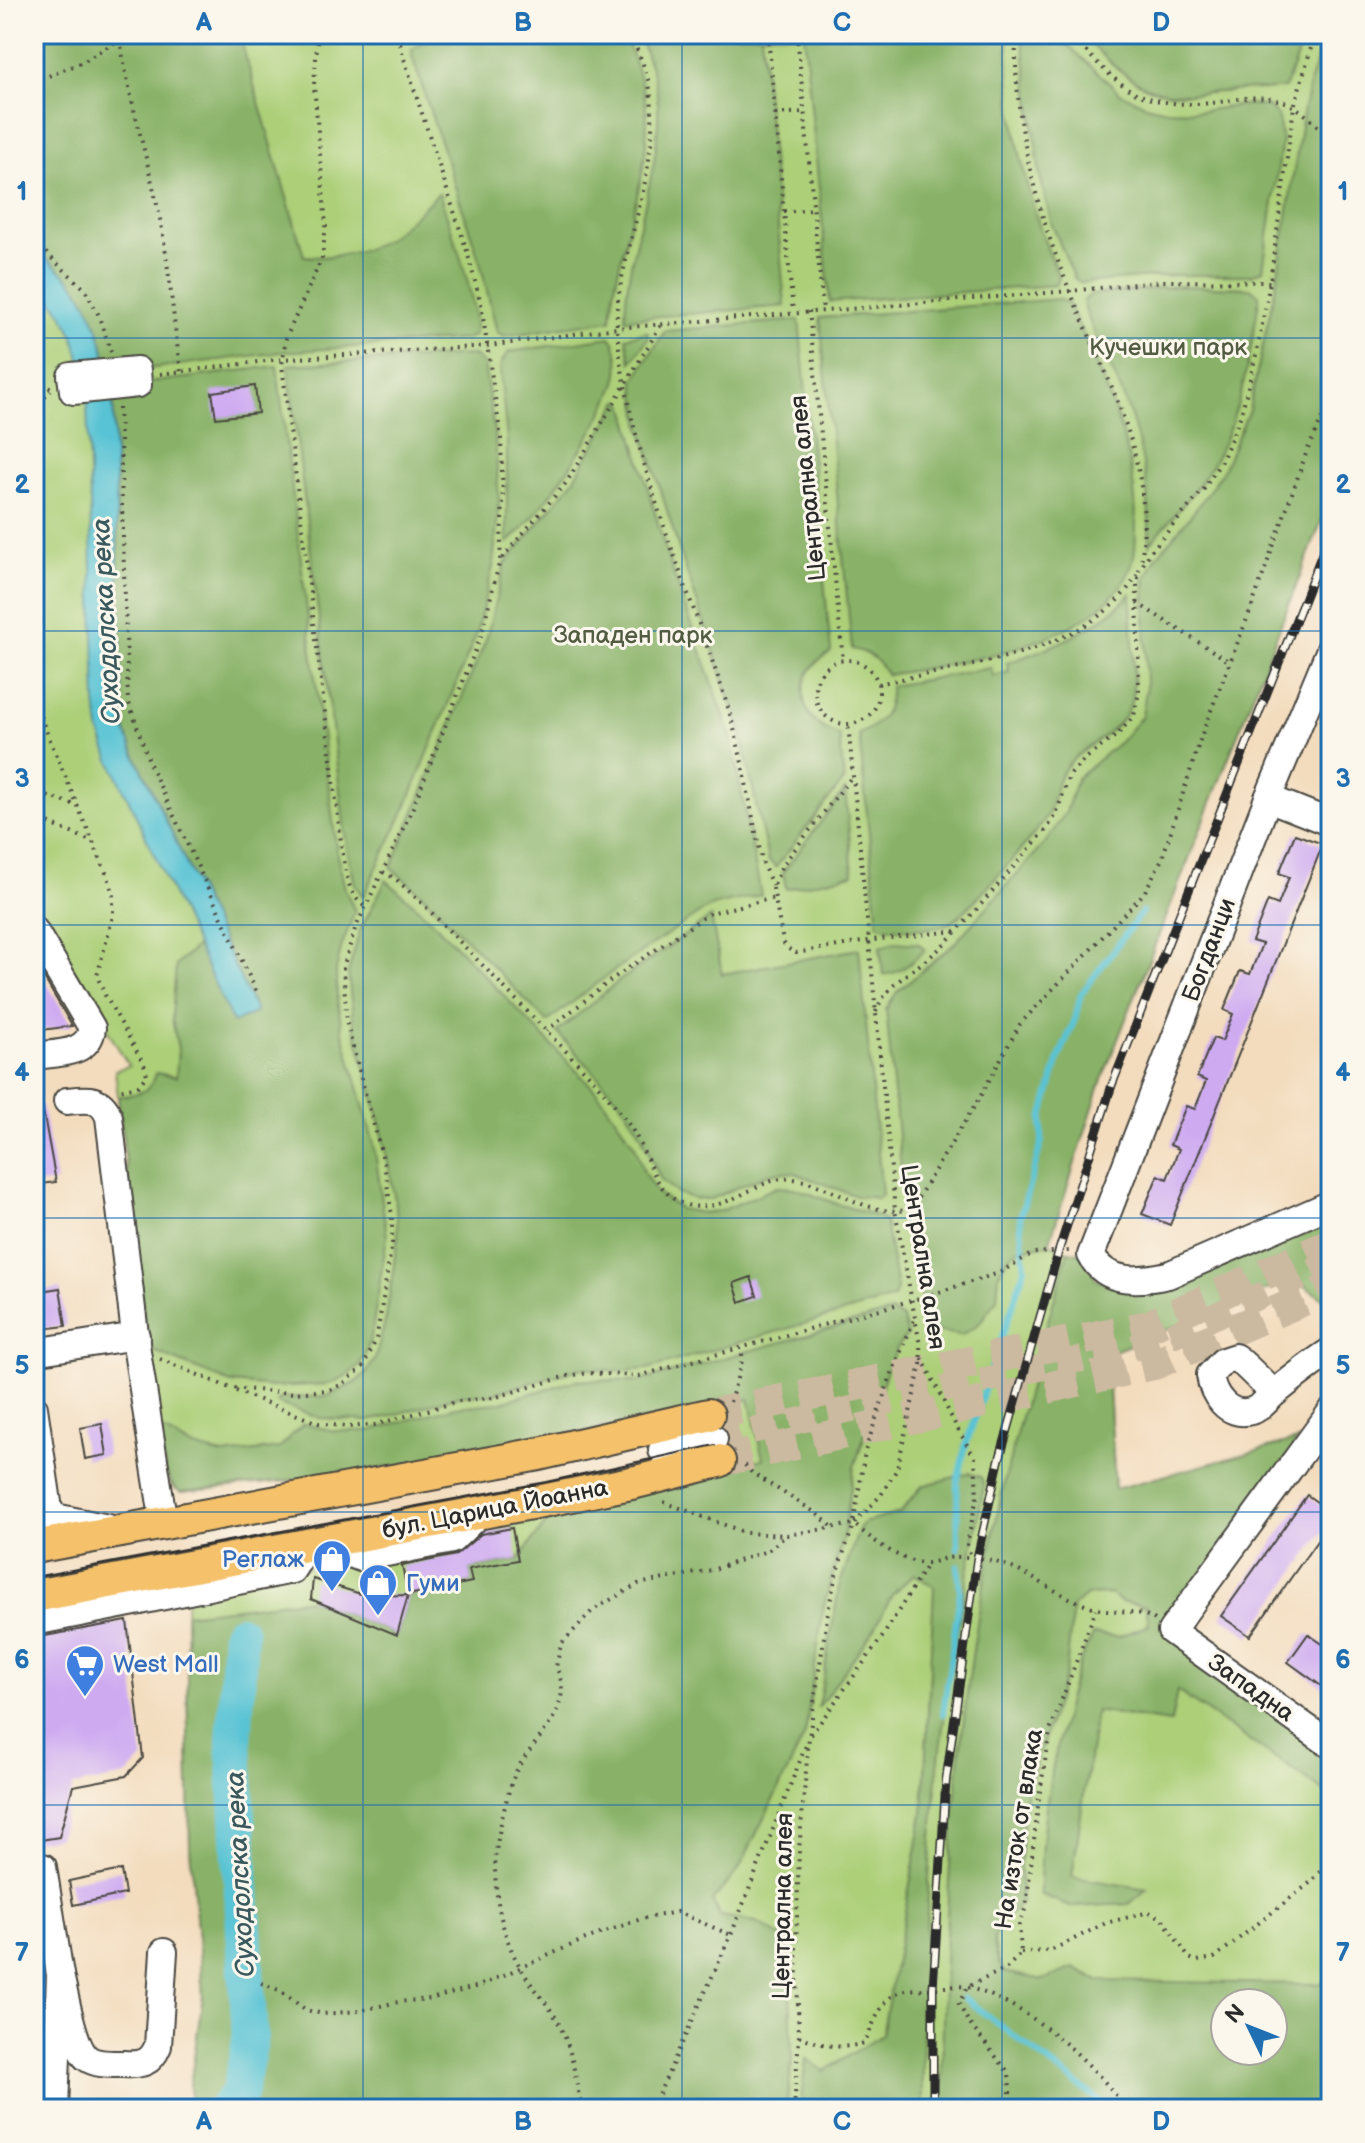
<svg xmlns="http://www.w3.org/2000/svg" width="1365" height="2143" font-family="'Balsamiq Sans',sans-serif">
<rect width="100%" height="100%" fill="#fbf7ec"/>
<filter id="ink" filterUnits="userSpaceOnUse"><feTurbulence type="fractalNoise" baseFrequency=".0125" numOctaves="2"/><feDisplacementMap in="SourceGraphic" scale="16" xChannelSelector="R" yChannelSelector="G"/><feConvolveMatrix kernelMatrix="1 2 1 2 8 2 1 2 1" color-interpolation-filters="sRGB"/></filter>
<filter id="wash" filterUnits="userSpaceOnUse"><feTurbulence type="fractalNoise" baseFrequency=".006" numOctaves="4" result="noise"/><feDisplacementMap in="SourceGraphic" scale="32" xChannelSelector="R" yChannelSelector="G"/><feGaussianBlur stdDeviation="1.8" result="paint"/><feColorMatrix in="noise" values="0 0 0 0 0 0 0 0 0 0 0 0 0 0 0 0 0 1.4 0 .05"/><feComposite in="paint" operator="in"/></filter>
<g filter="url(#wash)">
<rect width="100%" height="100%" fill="#f3dcbd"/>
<!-- green -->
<path fill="#accf78" stroke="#6c7d52" stroke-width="2" fill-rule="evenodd" d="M34,34H1331V497L1101,1082L1049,1243L1068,1251L1091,1255L1109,1389L1115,1489L1171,1631L1331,1745V2109H192L190,2086L203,1995L190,1848L186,1596L720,1468L708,1415L314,1478L182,1492L172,1487L167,1479L143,1315L115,1070L129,1066L34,909ZM1225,2003H1273V2051H1225Z"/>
<!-- forest -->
<g fill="#89b268" stroke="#5a6e4a" stroke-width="2" fill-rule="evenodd">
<path d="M34,34H239L304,256C327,259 366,253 385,240C405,227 422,208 439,193C448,221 482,311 474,335L467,339L282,352L138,370L139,384L277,366L337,854L345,889L355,911L341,948L336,971L337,999L342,1030L374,1144L387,1237L371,1337L365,1355L357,1368L346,1376L329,1384L272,1387L231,1383L148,1349L118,1097C136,1094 152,1093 156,1073L176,1077L178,1049L172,1019L176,965L197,946L233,1022L256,1012L132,748L123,723L113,400L61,271L34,249Z"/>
<path d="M437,34H624C632,56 641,76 645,99C656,174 615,247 611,320L504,336L497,332L480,262L412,56V49Z"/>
<path d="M638,34H761L785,306L625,319C626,246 661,179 658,105C657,80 647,57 638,34Z"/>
<path d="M804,34H1008C1007,119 1026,200 1059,278L1056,285L830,302Z"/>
<polygon points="1022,34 1056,34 1120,93 1145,105 1167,110 1202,111 1250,104 1268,107 1278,116 1282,141 1263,270 1251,275 1175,275 1082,283 1075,279 1052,225 1040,176"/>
<path d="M1081,34H1305L1285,88C1270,91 1256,88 1242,90C1154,99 1144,97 1081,34Z"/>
<polygon points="1326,34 1331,34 1331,497 1101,1082 1049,1244 1018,1250 1008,1258 999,1273 997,1299 977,1326 961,1335 927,1330 905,1211 886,1009 897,992 953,945 1045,843 1066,812 1077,778 1121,741 1142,716 1146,690 1145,579 1157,556 1201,503 1223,470 1249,410 1277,280 1303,114 1310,80"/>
<path d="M1180,286L1250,288L1259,295V301C1250,353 1242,409 1217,456C1199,489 1173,516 1149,545C1151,492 1142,441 1122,393C1110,362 1091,333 1083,301L1090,295Z"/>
<path d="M1059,299L1069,304C1101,375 1136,443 1136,523C1136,543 1136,563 1124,581C1082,646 958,663 887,675C879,660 869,652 852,649L820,318Z"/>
<path d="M799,320L831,652C791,673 795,723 839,735L844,780L776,867L768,860L740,728L680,552L641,427L634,380L665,331Z"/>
<polygon points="647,332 649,337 631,362 626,337"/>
<path d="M610,337C618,345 620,366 617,378C609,414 537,522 507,543V440L500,371L501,363L509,352Z"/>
<polygon points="473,355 484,364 495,438 499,502 493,566 476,635 406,807 363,897 355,884 347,849 288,365"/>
<polygon points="619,401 624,404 667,555 730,733 761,895 715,905 702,911 612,972 547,1022 423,895 391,868 486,640 505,564 574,480"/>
<path d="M1131,594C1131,619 1137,685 1130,705C1118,737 1079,745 1062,773C1054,785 1055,801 1048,814C1040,830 965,915 950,923C937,930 891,932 878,924L859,734C880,725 892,710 890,686L991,668L993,676L1009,672L1007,663C1053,647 1097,630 1131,594Z"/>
<polygon points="845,790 853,874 786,889 783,872"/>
<polygon points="386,880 427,916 597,1092 635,1146 644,1172 656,1192 680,1209 703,1213 721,1211 777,1187 795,1188 837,1204 877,1216 885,1221 897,1289 894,1298 647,1369 623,1371 582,1368 491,1394 461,1395 387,1417 367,1421 320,1418 279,1404 277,1401 280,1398 328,1396 355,1383 366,1373 375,1359 386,1318 398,1236 396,1205 380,1121 354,1027 348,973 360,930"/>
<polygon points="711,917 722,974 859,949 882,1195 879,1198 856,1196 795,1173 782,1172 768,1174 711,1199 695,1199 677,1193 661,1180 639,1130 619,1100 557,1032 619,981"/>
<path d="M894,942L919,944L925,950C915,960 898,976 883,974L880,947Z"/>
<path d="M1331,1216V1304L1294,1279L1107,1354L1115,1489L1298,1440L1171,1631L1331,1745V1796L1177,1691L1171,1722L1096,1711L1072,1877L1147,1889L1129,1904L1072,1907L1040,1894C1040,1833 1048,1780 1063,1722C1070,1691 1077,1661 1094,1634L1118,1637L1149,1625L1146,1606L1121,1602L1111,1594L1086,1595L1073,1606L1066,1672L1026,1795L1020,1861L1021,1903C995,1930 985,1936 1004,1972L1043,1980L1074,1968L1098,1981L1320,1984L1331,1978V2109H942C942,1912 956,1713 996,1520C1015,1429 1043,1340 1068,1251L1091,1255L1095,1279L1129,1293L1167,1288ZM1225,2003H1273V2051H1225Z"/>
<path d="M891,1312L903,1318L907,1335L897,1348L887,1370L854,1467L844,1534L823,1610L805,1735L738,1871L712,1901L721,1916L756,1922L789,1941L792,2062L786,2109H192L190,2086L203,1995L190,1848L186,1614L311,1599L397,1635L408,1595L471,1582L469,1569L518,1560L559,1506L763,1459L749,1399L445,1459L314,1478L181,1492C161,1480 163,1451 160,1429L191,1446L223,1455L279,1448L303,1424L335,1431H369L455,1407L498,1403L577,1380L640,1381Z"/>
<path d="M969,1473L981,1477L984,1486C967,1579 948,1674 938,1768C927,1882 921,1995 923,2109H800L806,2058L824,2071L882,2035L923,1814L934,1587L914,1574L892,1595L875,1628L818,1708L839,1587L859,1529L863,1523L900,1513L922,1486Z"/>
</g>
<!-- water -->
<path fill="#59c3d4" stroke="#427780" stroke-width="2" d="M34,249C49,262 69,275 80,292C101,323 108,364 113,400L123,723L132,748L256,1012L233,1023L109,758L99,729L96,702L87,401C81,352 73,315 34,282Z"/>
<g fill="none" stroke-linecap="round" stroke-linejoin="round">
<!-- stream -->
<g stroke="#59c3d4" stroke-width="6">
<polyline points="958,1549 957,1483 965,1448 1025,1268 1020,1218 1042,1141 1042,1119 1059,1058 1075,1019 1081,994 1142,912"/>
<polyline points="943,1714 960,1592 958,1566"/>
<polyline points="964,1998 1110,2109"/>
</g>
<!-- river -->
<polyline stroke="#59c3d4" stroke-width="36" points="225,2109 239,2094 250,2041 234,1744 240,1633"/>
</g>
<g id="blocks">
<!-- building -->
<g fill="#ceaaf1">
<polygon points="255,386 258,413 216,418 212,392"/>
<polygon points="1295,834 1323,844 1170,1225 1142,1214 1158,1175 1167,1179 1179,1149 1170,1145 1186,1106 1195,1109 1206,1081 1197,1077 1213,1038 1222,1041 1233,1014 1224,1010 1240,971 1250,974 1262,944 1252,941 1268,901 1278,905 1289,877 1279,873"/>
<polygon points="34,961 72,1026 34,1031"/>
<polygon points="42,1105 56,1182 34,1185 34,1106"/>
<polygon points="751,1277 757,1296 740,1302 734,1283"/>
<polygon points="60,1288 66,1326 34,1330 34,1292"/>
<polygon points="102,1424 107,1455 85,1459 80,1428"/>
<polygon points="1307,1495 1331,1512 1331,1521 1250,1636 1221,1616"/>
<polygon points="512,1528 518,1560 469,1569 472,1582 408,1595 402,1566 456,1555 481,1534"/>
<polygon points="313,1579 367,1596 408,1595 397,1635 311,1599"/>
<polygon points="127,1621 143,1758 126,1776 73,1786 59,1837 34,1841 34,1638"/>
<polygon points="1308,1634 1331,1650 1331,1693 1288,1662"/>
<polygon points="121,1870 125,1894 73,1905 69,1881"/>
</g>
</g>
</g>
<g filter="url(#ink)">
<use href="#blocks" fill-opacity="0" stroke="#494641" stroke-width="2"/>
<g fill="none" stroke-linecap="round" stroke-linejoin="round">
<!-- minor-tunnel -->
<polyline stroke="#cbb9a0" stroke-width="26" stroke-dasharray="26 13" stroke-linecap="butt" points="714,1439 1141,1346 1175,1334 1331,1264"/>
<!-- major-tunnel -->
<g stroke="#cbb9a0" stroke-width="32" stroke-dasharray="32 16" stroke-linecap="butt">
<polyline points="708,1415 1149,1326 1331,1244"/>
<polyline points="719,1461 1154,1364 1331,1288"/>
</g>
<defs>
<g id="minor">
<path d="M1331,647L1268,798L1091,1255C1106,1285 1141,1281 1168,1275L1331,1204"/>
<polyline points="1268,798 1331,823"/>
<path d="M34,930L92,1028C89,1055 56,1053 34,1056"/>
<path d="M67,1101C86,1099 101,1096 109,1117L137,1351L164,1524"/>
<polyline points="34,1352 136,1336"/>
<path d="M1275,1393C1260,1382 1250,1368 1235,1357L1223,1361L1210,1375C1212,1394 1228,1418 1251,1411C1262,1408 1267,1399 1276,1392C1293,1378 1312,1363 1331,1351"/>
<polyline points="34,1408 50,1516"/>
<polyline points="1331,1412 1171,1631 1331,1745"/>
<polyline points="662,1450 714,1439"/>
<polyline points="34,1519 50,1516 113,1529"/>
<polyline points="319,1543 361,1558 452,1540 481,1512"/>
<polyline points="140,1601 292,1570 309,1544"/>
<polyline points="34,1622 140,1601 153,1591"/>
<polyline points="43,1867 60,1975 55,2109"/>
<path d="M60,1975C65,1994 73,2046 87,2058C96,2065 113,2064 124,2064C142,2065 151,2063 158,2046L164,1952"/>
</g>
<g id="major">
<polyline points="34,1547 539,1454 708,1415"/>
<polyline points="34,1596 547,1500 636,1482 719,1461"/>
</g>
</defs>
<!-- minor casing -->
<use href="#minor" stroke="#494641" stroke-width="30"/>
<!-- major casing -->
<use href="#major" stroke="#494641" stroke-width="36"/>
<!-- path -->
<g stroke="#494641" stroke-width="4" stroke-dasharray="2 6" stroke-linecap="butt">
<path d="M318,34L314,84L326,226L322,258L286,338L282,365L342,850C346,870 347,896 366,907"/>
<path d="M631,34C636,49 644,64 648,79C660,133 644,188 631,240C624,269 615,300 617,329C627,449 686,581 724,695C742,749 749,805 762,860C764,870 770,878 773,888L781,867L853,775"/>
<polyline points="768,34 793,312"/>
<polyline points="797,34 823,310"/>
<path d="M1016,34C1013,121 1036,210 1069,289C1107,380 1156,460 1141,563"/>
<path d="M1069,34C1088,52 1106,75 1129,89C1154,105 1191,106 1220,102C1240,99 1261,94 1281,101C1301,106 1316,126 1331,138"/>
<path d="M120,39C129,100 148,159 160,219C170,270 173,321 181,372"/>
<polyline points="400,43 418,34"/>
<polyline points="34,82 83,62 120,39 136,34"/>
<polyline points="775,114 805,112"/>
<polyline points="784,212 814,209"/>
<polyline points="34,242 85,289 98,314 111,352"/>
<polyline points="809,311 843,661"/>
<polyline points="160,374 282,359 489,346 617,328 1070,291 1165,281 1270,282"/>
<polyline points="34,381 52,389"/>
<polyline points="119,408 128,700 151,767 258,995"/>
<polyline points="34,409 51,391"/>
<polyline points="502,558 566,483 662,323"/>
<polyline points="1137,603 1230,662"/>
<circle cx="847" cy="692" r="32"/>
<path d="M878,684C961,665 1089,656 1137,575"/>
<polyline points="34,702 109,880 113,896 113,916 97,976 105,995 144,1064 147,1075 138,1086 119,1090"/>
<polyline points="40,794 79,806"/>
<polyline points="34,817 93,842"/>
<path d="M383,872L396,879L430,911L588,1074C604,1092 620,1110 633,1131C654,1166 659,1216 714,1205C741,1200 766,1175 794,1179C834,1185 869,1219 911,1209L980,1097L1020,1024L1144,893L1162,859L1203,731L1252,606L1307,451L1331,400"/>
<polyline points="773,888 783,942 787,948 796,953 880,939 956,931"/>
<path d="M876,1012C887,981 919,969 941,947C978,910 1011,869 1046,830L1056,815L1069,776L1085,759L1118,734L1134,716L1139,692L1137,584L1139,571L1151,551L1204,489L1223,458L1241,415L1257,351L1270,282L1294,107L1315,34"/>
<polyline points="546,1031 615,977 710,913 774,898"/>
<polyline points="922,1358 957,1428 975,1458 977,1497 967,1544 971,1557"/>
<polyline points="160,1359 230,1388 294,1393 329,1390 343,1384 363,1367 376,1340 379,1323 392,1243 392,1216 384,1163 347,1025 343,968 355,929 411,812 481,636 500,560 503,501 501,438 481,304 467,251 396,34"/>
<polyline points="236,1391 318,1423 347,1427 374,1425 460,1401 493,1398 567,1376 588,1373 639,1376 920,1298 999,1273 1033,1253 1069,1251"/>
<polyline points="730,1402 742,1361 742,1349"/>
<polyline points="745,1465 752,1473 816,1513 834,1528"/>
<path d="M664,1502L746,1533L787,1535L854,1524C872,1540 904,1565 929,1563C935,1562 941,1559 947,1558C965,1555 984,1558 1002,1564C1034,1575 1062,1599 1096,1608C1115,1613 1140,1609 1155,1620"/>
<polyline points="854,1521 865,1451 890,1378 914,1320"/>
<polyline points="811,1735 883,1636 928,1563"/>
<polyline points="1021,1953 1052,1950 1106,1923 1149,1912 1162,1918 1189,1958 1197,1961 1214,1958 1311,1882 1331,1861"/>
<polyline points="261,1983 279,1990 306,2010 323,2014 358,2011 398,2002 430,1999 479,1986 583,1940 641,1919 677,1912 731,1935"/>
<path d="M799,2036C825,2046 838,2050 865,2043C872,2027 880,2002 897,1993C906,1988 918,1990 927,1989C940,1988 958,1984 970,1988C1030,2005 1090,2060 1127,2109"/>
<path d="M581,2109C576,2081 573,2052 560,2026C551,2006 533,1989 522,1970C503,1940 495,1900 495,1864C495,1846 507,1791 515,1774C531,1739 578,1710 556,1667L561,1644L593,1610L638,1584L712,1570L767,1551L787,1535"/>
<polyline points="652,2109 731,1935 807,1743"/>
<polyline points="794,2109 799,2036 796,1949 799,1850 809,1737 828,1611 837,1571 854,1524 881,1495 897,1469 921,1364 920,1345 895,1210 848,724"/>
<polyline points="1011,2109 1009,2073 969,2023 959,2004 967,1987 1007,1968 1021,1953 1019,1924 1026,1907 1039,1798 1050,1731 1096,1609"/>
</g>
<!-- minor -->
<use href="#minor" stroke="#fff" stroke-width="26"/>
<!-- major -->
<use href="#major" stroke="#f5c16b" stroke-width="32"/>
<!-- tram -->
<polyline stroke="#2b2b2b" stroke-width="2" points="34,1577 546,1482 715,1445"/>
<defs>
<polyline id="rail" points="933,2109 933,1988 946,1780 977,1558 999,1461 1059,1250 1112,1085 1331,531"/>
</defs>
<!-- rail casing -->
<use href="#rail" stroke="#2b2b2b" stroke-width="9"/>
<!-- rail -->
<use href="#rail" stroke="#fbf7ec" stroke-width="6" stroke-dasharray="18" stroke-linecap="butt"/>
<defs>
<polygon id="minor-bridge" points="137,370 138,384 73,391 71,376"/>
</defs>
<!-- minor-bridge casing -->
<use href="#minor-bridge" stroke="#494641" stroke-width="30" stroke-linecap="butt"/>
<!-- minor-bridge -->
<use href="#minor-bridge" stroke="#fff" stroke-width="26"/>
</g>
</g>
<!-- grid -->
<path fill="none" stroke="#1f6fb2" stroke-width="2" stroke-opacity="0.55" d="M363,34V2109M682,34V2109M1002,34V2109M34,338H1331M34,631H1331M34,925H1331M34,1218H1331M34,1512H1331M34,1805H1331"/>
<!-- icons -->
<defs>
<symbol id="shop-pin" viewBox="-11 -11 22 30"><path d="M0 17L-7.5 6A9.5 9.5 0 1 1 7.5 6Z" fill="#3f7fe0" stroke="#fbf7ec"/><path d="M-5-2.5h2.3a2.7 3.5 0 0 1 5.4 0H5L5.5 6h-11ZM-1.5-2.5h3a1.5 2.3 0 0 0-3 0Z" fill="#fff"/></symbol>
<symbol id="supermarket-pin" viewBox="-11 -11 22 30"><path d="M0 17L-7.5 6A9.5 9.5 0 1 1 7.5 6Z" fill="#3f7fe0" stroke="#fbf7ec"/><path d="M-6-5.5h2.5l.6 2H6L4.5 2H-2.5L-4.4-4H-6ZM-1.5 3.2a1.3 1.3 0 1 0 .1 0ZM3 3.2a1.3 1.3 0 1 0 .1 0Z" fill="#fff"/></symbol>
</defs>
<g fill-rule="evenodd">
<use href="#shop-pin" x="310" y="1537" width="44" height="60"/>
<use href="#shop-pin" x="356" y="1561" width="44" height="60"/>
<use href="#supermarket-pin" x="63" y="1642" width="44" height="60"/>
</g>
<g text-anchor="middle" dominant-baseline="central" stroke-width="6" stroke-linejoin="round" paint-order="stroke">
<!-- park labels -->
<g font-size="24" fill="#525c42" stroke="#fbf7ec">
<text x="1168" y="347">Кучешки парк</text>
<text x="633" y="635">Западен парк</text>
</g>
<!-- street labels -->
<g font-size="24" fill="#2b2b2b" stroke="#fbf7ec">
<text transform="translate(808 488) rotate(-96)">Централна алея</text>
<text transform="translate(1209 950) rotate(-69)">Богданци</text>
<text transform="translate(923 1257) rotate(81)">Централна алея</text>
<text transform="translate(495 1509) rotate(-11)">бул. Царица Йоанна</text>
<text transform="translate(1251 1688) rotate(35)">Западна</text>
<text transform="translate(1019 1829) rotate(-81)">На изток от влака</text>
<text transform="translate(783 1906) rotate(-89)">Централна алея</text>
</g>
<!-- shop labels -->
<g font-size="24" fill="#366cbe" stroke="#fbf7ec" text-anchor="start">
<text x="304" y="1559" text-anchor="end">Реглаж</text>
<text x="406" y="1583">Гуми</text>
<text x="113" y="1664">West Mall</text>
</g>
<!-- water labels -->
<g font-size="26" font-style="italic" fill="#39595e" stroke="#fbf7ec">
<text transform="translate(107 621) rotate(-93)">Суходолска река</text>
<text transform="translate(241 1874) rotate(-93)">Суходолска река</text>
</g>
</g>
<!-- margin -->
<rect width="1365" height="2143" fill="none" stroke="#fbf7ec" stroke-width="88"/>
<!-- north arrow -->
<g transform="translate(1249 2027) rotate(313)"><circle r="38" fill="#fbf7ec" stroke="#a8a59f" stroke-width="2"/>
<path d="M0-6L14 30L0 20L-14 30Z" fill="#1f6fb2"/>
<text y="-12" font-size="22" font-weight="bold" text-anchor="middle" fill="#2b2b2b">N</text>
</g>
<rect x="44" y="44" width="1277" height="2055" fill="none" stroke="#1f6fb2" stroke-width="3"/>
<g font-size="26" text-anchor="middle" font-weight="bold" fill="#1f6fb2">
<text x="204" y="31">A</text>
<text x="523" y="31">B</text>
<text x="842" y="31">C</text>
<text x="1161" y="31">D</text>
<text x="22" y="200">1</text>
<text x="1343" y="200">1</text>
<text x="22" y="493">2</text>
<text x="1343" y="493">2</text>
<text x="22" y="787">3</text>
<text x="1343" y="787">3</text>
<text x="22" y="1081">4</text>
<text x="1343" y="1081">4</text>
<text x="22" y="1374">5</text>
<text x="1343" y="1374">5</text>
<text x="22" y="1668">6</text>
<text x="1343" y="1668">6</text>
<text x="22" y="1961">7</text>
<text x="1343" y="1961">7</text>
<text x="204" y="2130">A</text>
<text x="523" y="2130">B</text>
<text x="842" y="2130">C</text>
<text x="1161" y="2130">D</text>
</g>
</svg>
